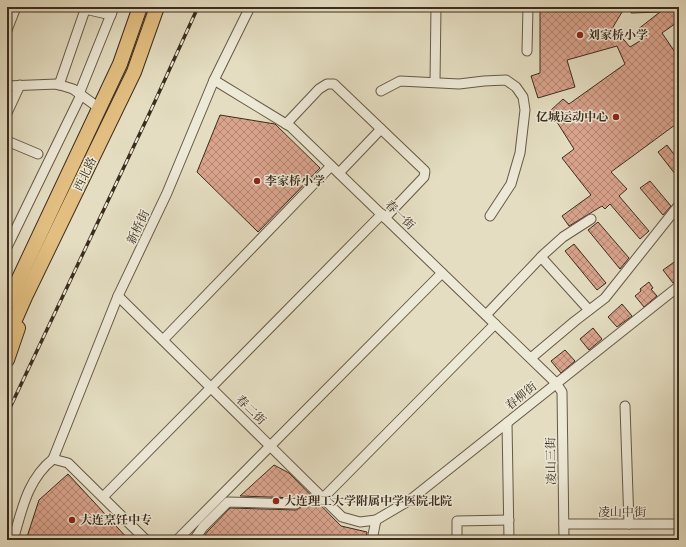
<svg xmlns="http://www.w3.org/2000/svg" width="686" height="547" font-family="'IM FELL Great Primer','Noto Serif SC',serif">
<defs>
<pattern id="building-cross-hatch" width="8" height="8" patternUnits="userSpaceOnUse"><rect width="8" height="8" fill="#d9a38c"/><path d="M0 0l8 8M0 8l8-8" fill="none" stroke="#b18572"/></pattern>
</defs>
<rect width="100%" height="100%" fill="#e4ddc1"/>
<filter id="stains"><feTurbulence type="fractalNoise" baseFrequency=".005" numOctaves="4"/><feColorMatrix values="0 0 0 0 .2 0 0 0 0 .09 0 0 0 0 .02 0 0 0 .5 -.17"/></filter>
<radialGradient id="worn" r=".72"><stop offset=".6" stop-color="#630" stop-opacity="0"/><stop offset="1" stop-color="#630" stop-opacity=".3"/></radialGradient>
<!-- building -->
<g fill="url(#building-cross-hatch)" stroke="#3c2c1d">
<polygon points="540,7 625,7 613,27 630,47 643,39 637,30 660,12 631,13 631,7 679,7 679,21 662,33 679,58 679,122 611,172 627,189 619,196 649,231 640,239 610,204 605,209 602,206 569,226 562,216 591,195 562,158 574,149 550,111 563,99 569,104 625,64 617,46 567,60 575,87 538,98 531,76 540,73"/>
<polygon points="220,115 275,124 320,168 258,232 197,172"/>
<polygon points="667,145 679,161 679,179 658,152"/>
<polygon points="650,181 671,206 663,215 640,188"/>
<polygon points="598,222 629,258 620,269 588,230"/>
<polygon points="574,244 606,283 597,290 565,251"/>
<polygon points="677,260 679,263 679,278 673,283 663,270"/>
<polygon points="649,282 653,288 651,289 657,296 644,307 635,296 641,291 640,289"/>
<polygon points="622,304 632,316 617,327 608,317"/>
<polygon points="593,328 602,339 589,350 580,339"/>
<polygon points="565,350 575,361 561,373 551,361"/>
<polygon points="274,465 289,473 341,526 367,532 366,540 201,540 208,531 230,508 296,510 301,507 301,502 296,498 240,496"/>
<polygon points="68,474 129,540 26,540 39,500"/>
</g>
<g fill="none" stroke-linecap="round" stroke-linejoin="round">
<defs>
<g id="minor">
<polyline points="85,9 111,15"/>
<polyline points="7,30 16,7"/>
<polyline points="527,51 528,7"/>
<polyline points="214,80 291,127 556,383 562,392 564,540"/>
<polyline points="435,82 436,7"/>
<polyline points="59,85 86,7"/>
<polyline points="7,86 57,84 73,89 99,108"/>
<polyline points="381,91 400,81 459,84 484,81 506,80 516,87 523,97 525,110 520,153 511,184 490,216"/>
<polyline points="79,94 114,7"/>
<polyline points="7,113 20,85"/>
<polyline points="286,124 319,89 327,84 334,84 425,171 424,177 385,218"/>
<polyline points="7,141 38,154"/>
<polyline points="339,173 381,129"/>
<polyline points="7,247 81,95"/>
<polyline points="541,257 589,310"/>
<polyline points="118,296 342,517 360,522 376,520 410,500 679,286"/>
<polyline points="486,315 544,254 563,237 591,219"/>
<polyline points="163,340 331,166"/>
<polyline points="531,358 575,321 605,298 679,205"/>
<polyline points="625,406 629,524"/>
<polyline points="507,423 509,540"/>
<polyline points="53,459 118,296 167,193 214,80 250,7"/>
<polyline points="103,497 382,214"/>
<polyline points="323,498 495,324"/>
<polyline points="564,524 679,524"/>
<path d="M13,540C22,510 27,480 53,459L68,463L146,540"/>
<polyline points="177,540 442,273"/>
<polyline points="194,540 203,527 228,502 296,504"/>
<polyline points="372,540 376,520"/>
<polyline points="457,540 457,521 509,520"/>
</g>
<g id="highway">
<polyline points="7,304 120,64 140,7"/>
<polyline points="7,338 25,297 134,72 157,7"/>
<polyline points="7,360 18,328"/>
</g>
</defs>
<!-- minor casing -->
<use href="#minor" stroke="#665846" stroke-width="11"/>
<!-- highway casing -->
<use href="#highway" stroke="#3c2c1d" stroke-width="16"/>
<!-- minor -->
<use href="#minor" stroke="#ede9d7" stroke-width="9"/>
<!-- highway -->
<use href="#highway" stroke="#e2be80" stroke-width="14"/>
<defs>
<polyline id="rail" points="7,414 151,110 198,7"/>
</defs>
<!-- rail casing -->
<use href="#rail" stroke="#3c2c1d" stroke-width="3.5"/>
<!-- rail -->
<use href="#rail" stroke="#ede9d7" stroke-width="2" stroke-dasharray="6" stroke-linecap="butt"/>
</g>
<!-- markers -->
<g fill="#8f2418" stroke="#ede9d7" stroke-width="1.5">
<circle cx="580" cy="35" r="4"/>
<circle cx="616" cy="117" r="4"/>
<circle cx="257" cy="181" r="4"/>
<circle cx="276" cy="501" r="4"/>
<circle cx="72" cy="520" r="4"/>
</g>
<g text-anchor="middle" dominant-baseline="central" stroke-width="3" stroke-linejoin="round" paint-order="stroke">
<!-- poi labels -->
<g font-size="12" font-weight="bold" fill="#3c2c1d" stroke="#ede9d7" text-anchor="start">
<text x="588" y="35">刘家桥小学</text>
<text x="608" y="117" text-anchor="end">亿城运动中心</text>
<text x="265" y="181">李家桥小学</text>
<text x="284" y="501">大连理工大学附属中学医院北院</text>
<text x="80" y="520">大连烹饪中专</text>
</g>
<!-- street labels -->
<g font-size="12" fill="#3c2c1d" stroke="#ede9d7">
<text transform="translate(85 174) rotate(-64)">西北路</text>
<text transform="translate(400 215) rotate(44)">春一街</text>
<text transform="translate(138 227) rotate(-65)">新桥街</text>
<text transform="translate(521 396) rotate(-39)">春柳街</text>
<text transform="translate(251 410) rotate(44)">春二街</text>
<text transform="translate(551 461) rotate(-91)">凌山三街</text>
<text x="622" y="512">凌山中街</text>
</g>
</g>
<!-- margin -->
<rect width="686" height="547" fill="none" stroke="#e4ddc1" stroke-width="24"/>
<rect x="8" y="8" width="670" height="531" fill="none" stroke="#3c2c1d" stroke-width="2"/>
<rect x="12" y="12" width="662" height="523" fill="none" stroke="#3c2c1d"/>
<rect width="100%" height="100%" filter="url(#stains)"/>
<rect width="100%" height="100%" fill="url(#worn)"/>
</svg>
